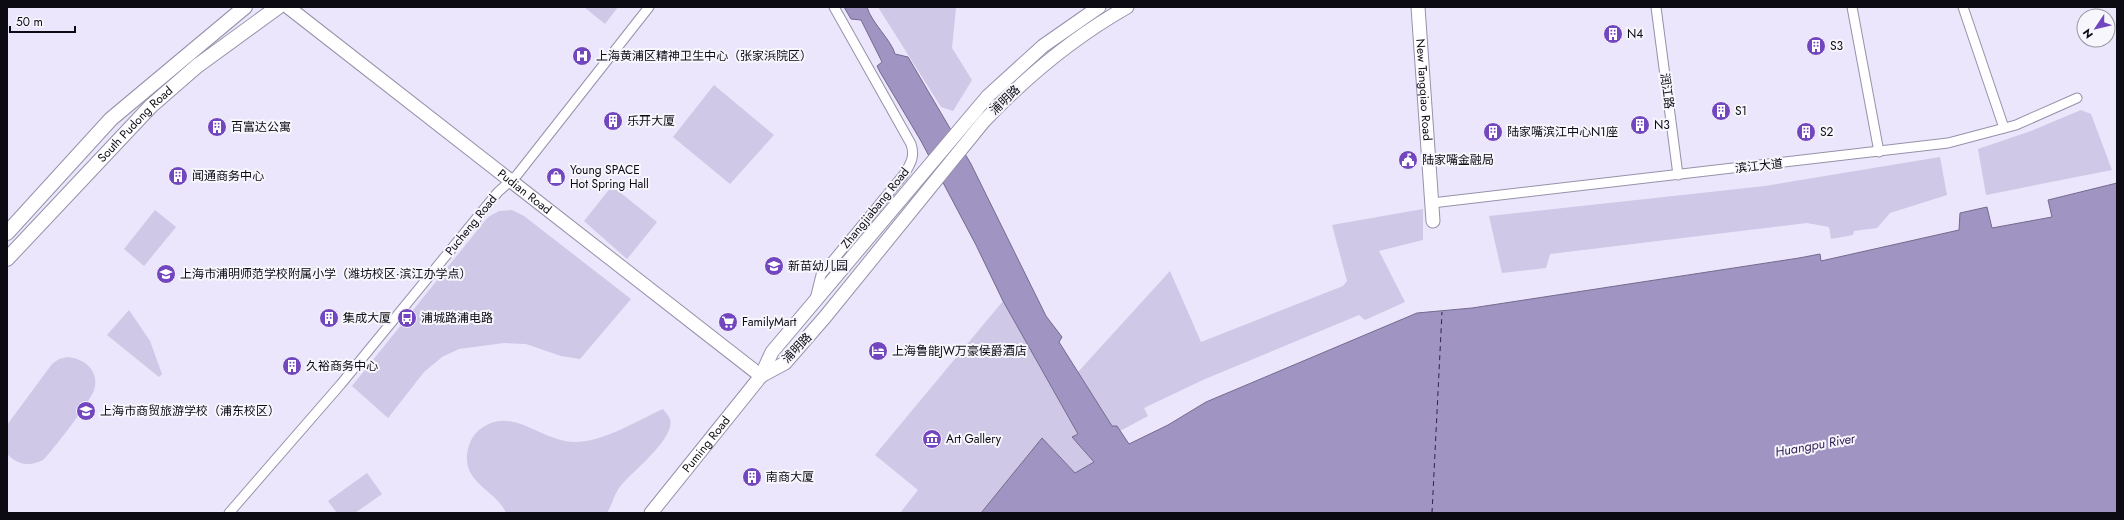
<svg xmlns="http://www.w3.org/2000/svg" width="2124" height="520" font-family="Jost,'Noto Sans SC',sans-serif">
<rect width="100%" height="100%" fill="#ebe6fc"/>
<!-- green -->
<g fill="#cfc8e6">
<polygon points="584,7 618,7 605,24"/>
<polygon points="878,7 956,7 952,48 972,80 953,111 941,107"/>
<polygon points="714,85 774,135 730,184 673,137"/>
<polygon points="2081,110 2091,114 2112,170 1986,195 1978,149 2031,131"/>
<polygon points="1940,157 1947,195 1890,213 1877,228 1854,231 1853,235 1831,239 1829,227 1807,223 1550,254 1546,268 1502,273 1489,216 1765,186"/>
<polygon points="612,186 657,222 627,259 584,221"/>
<polygon points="1423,209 1423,240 1379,251 1405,302 1365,320 1359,315 1205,379 1144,408 1148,416 1120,431 1112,426 1078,372 1170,271 1201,342 1343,286 1347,281 1332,225"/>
<polygon points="155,210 176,227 144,266 124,249"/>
<polygon points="512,210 524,216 631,299 580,359 561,356 526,344 504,343 459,349 442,357 424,372 388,418 352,386 488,217 499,211"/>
<polygon points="1003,301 1078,434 1072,437 1094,462 1075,473 1042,438 981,513 900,513 918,490 875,455"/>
<polygon points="129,310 150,341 162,374 159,377 107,335"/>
<path d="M67,357C84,358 100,371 94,390C90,402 53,450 43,460C29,467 18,465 7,454V425L52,364L59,359Z"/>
<path d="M663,409C665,412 669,416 670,419C676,439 631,472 619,488C614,495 612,505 607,513H506C498,493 469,485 467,461C466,452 470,439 476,433C509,401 539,442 575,442C604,442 638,420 663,409Z"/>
<polygon points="367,473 382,494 355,513 337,513 328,501"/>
</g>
<!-- water -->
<path fill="#9f94c2" stroke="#736b8d" d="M844,7H867C871,22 892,41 895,54L908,57L971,164L1046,316L1062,337L1059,342L1112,426H1117L1129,444L1168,425L1206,402L1417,313L1472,308L1799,258L1820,254L1821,261L1959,230L1960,213L1987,207L1992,228L2052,217L2048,200L2117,183V513H981L1042,438L1075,473L1094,462L1072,437L1078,434L1003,301L976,245L921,141L880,72L877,66L882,62L861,20L851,19Z"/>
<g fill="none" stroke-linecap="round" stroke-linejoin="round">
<!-- ferry -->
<polyline stroke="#332059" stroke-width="1" stroke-dasharray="5 4" stroke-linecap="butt" points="1432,513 1442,312"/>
<defs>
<g id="street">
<polyline points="1656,7 1678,175"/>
<polyline points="1852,7 1879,152"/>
<polyline points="1963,7 2004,128"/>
<polyline points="1432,203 1948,143 2016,125 2077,98"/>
<path d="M815,299L821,275L905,173C911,163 915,156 911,144L834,7"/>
<polyline points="229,513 341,384 498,192 517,175 649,7"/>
</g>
<g id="secondary">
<path id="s1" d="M288,7L761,376"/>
<path id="s2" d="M1418,7L1433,221"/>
<path d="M761,376L785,363L825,317L984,121C1026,77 1074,37 1127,7"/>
<path id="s3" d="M651,513L761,376L772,352L988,96L1043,46L1099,7"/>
</g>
<g id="primary">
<polyline points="7,233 111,119 245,7"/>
<path id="s4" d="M7,259L151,106L197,66L278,7"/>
</g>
</defs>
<!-- street casing -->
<use href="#street" stroke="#9791aa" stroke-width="11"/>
<!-- secondary casing -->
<use href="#secondary" stroke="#9791aa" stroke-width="15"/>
<!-- primary casing -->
<use href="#primary" stroke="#9791aa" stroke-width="16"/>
<!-- street -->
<use href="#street" stroke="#fff" stroke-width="9"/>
<!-- secondary -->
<use href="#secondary" stroke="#fff" stroke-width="13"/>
<!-- primary -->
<use href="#primary" stroke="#fff" stroke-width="14"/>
</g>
<!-- icons -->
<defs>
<symbol id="building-disc" viewBox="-11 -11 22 22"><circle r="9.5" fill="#7146be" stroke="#f7f6fc"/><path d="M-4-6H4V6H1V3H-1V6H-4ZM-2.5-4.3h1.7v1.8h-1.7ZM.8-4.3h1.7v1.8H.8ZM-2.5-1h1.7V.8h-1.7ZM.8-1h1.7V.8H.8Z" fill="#fff"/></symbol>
<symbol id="hospital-disc" viewBox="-11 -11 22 22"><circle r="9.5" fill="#7146be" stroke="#f7f6fc"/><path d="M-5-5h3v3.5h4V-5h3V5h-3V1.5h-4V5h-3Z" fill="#fff"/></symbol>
<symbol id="civic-disc" viewBox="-11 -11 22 22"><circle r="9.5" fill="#7146be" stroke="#f7f6fc"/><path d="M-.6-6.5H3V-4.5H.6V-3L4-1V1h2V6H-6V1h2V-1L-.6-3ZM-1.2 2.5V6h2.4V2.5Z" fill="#fff"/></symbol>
<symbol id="shop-disc" viewBox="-11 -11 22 22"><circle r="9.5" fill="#7146be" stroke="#f7f6fc"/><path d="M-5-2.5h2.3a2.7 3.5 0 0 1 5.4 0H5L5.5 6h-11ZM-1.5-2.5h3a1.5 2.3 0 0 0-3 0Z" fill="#fff"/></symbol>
<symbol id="school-disc" viewBox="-11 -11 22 22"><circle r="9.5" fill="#7146be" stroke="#f7f6fc"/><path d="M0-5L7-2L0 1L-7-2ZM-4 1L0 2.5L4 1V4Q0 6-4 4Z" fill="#fff"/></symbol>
<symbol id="bus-disc" viewBox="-11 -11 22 22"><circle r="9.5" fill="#7146be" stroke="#f7f6fc"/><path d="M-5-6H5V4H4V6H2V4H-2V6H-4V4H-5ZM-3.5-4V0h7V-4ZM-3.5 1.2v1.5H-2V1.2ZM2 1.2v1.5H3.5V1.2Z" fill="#fff"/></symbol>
<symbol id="supermarket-disc" viewBox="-11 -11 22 22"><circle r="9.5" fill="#7146be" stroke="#f7f6fc"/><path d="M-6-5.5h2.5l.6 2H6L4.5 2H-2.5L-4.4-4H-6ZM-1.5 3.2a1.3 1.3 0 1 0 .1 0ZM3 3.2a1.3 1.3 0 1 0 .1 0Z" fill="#fff"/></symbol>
<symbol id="hotel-disc" viewBox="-11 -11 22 22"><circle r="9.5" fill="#7146be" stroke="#f7f6fc"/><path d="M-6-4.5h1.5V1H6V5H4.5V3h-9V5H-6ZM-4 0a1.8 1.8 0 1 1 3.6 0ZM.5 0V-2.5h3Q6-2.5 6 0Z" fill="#fff"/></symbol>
<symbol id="museum-disc" viewBox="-11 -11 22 22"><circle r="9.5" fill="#7146be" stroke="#f7f6fc"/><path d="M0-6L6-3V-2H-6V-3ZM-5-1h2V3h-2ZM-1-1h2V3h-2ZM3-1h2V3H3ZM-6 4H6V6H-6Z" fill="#fff"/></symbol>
</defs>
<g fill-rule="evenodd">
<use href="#building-disc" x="1602" y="23" width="22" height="22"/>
<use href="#building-disc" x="1805" y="35" width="22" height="22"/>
<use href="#hospital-disc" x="571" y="45" width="22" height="22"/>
<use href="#building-disc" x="1710" y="100" width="22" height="22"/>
<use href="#building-disc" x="602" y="110" width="22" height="22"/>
<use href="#building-disc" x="1629" y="114" width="22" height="22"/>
<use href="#building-disc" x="206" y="116" width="22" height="22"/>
<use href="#building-disc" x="1482" y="121" width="22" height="22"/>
<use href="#building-disc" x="1795" y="121" width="22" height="22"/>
<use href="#civic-disc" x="1397" y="149" width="22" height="22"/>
<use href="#building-disc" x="167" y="165" width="22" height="22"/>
<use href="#shop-disc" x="545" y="166" width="22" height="22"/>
<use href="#school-disc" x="763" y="255" width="22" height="22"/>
<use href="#school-disc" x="155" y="263" width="22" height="22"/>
<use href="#building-disc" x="318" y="307" width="22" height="22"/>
<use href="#bus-disc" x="396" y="307" width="22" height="22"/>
<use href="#supermarket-disc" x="717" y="311" width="22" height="22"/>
<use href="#hotel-disc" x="867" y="340" width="22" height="22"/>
<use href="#building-disc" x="281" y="355" width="22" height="22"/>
<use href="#school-disc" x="75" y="400" width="22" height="22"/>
<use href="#museum-disc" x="921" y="428" width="22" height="22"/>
<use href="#building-disc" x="741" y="466" width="22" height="22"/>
</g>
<g text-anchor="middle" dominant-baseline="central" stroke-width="4" stroke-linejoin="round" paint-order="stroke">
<!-- poi labels -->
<g font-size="12" fill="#0c0a12" stroke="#f7f6fc" text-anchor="start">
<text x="1627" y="34">N4</text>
<text x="1830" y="46">S3</text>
<text x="596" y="56">上海黄浦区精神卫生中心（张家浜院区）</text>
<text x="1735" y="111">S1</text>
<text x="627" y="121">乐开大厦</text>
<text x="1654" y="125">N3</text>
<text x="231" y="127">百富达公寓</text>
<text x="1507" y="132">陆家嘴滨江中心N1座</text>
<text x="1820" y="132">S2</text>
<text x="1422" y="160">陆家嘴金融局</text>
<text x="570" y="170">Young SPACE<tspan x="570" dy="14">Hot Spring Hall</tspan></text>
<text x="192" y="176">闻通商务中心</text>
<text x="788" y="266">新苗幼儿园</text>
<text x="180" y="274">上海市浦明师范学校附属小学（潍坊校区·滨江办学点）</text>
<text x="343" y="318">集成大厦</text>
<text x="421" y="318">浦城路浦电路</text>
<text x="742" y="322">FamilyMart</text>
<text x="892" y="351">上海鲁能JW万豪侯爵酒店</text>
<text x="306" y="366">久裕商务中心</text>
<text x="100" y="411">上海市商贸旅游学校（浦东校区）</text>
<text x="946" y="439">Art Gallery</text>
<text x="766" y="477">南商大厦</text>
</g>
<!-- street labels -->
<g font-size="12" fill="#0c0a12" stroke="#f7f6fc">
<text stroke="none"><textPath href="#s2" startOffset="83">New Tangqiao Road</textPath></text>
<text transform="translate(1667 91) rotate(82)">润江路</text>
<text transform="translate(1005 100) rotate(-44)">浦明路</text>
<text stroke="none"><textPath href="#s4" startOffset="186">South Pudong Road</textPath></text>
<text transform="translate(1759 166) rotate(-6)">滨江大道</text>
<text stroke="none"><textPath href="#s1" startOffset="300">Pudian Road</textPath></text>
<text transform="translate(875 208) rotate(-51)">Zhangjiabang Road</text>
<text transform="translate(471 225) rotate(-51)">Pucheng Road</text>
<text transform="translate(797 348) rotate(-46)">浦明路</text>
<text stroke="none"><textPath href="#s3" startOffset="88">Puming Road</textPath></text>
</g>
<!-- water labels -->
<g font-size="13" font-style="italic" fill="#332059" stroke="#f7f6fc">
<text transform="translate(1815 445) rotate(-10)">Huangpu River</text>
</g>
</g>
<!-- border -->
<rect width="2124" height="520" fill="none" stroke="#0c0a12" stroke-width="16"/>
<!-- north arrow -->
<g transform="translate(2096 28) rotate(235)"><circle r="19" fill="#f7f6fc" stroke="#99989e"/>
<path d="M0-3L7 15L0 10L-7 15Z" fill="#7146be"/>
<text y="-6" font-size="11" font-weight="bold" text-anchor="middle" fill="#0c0a12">N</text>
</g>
<!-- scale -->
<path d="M10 26v6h65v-6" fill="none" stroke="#0c0a12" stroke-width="2"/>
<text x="16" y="26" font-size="12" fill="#0c0a12" stroke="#f7f6fc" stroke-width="3" paint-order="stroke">50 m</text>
</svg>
